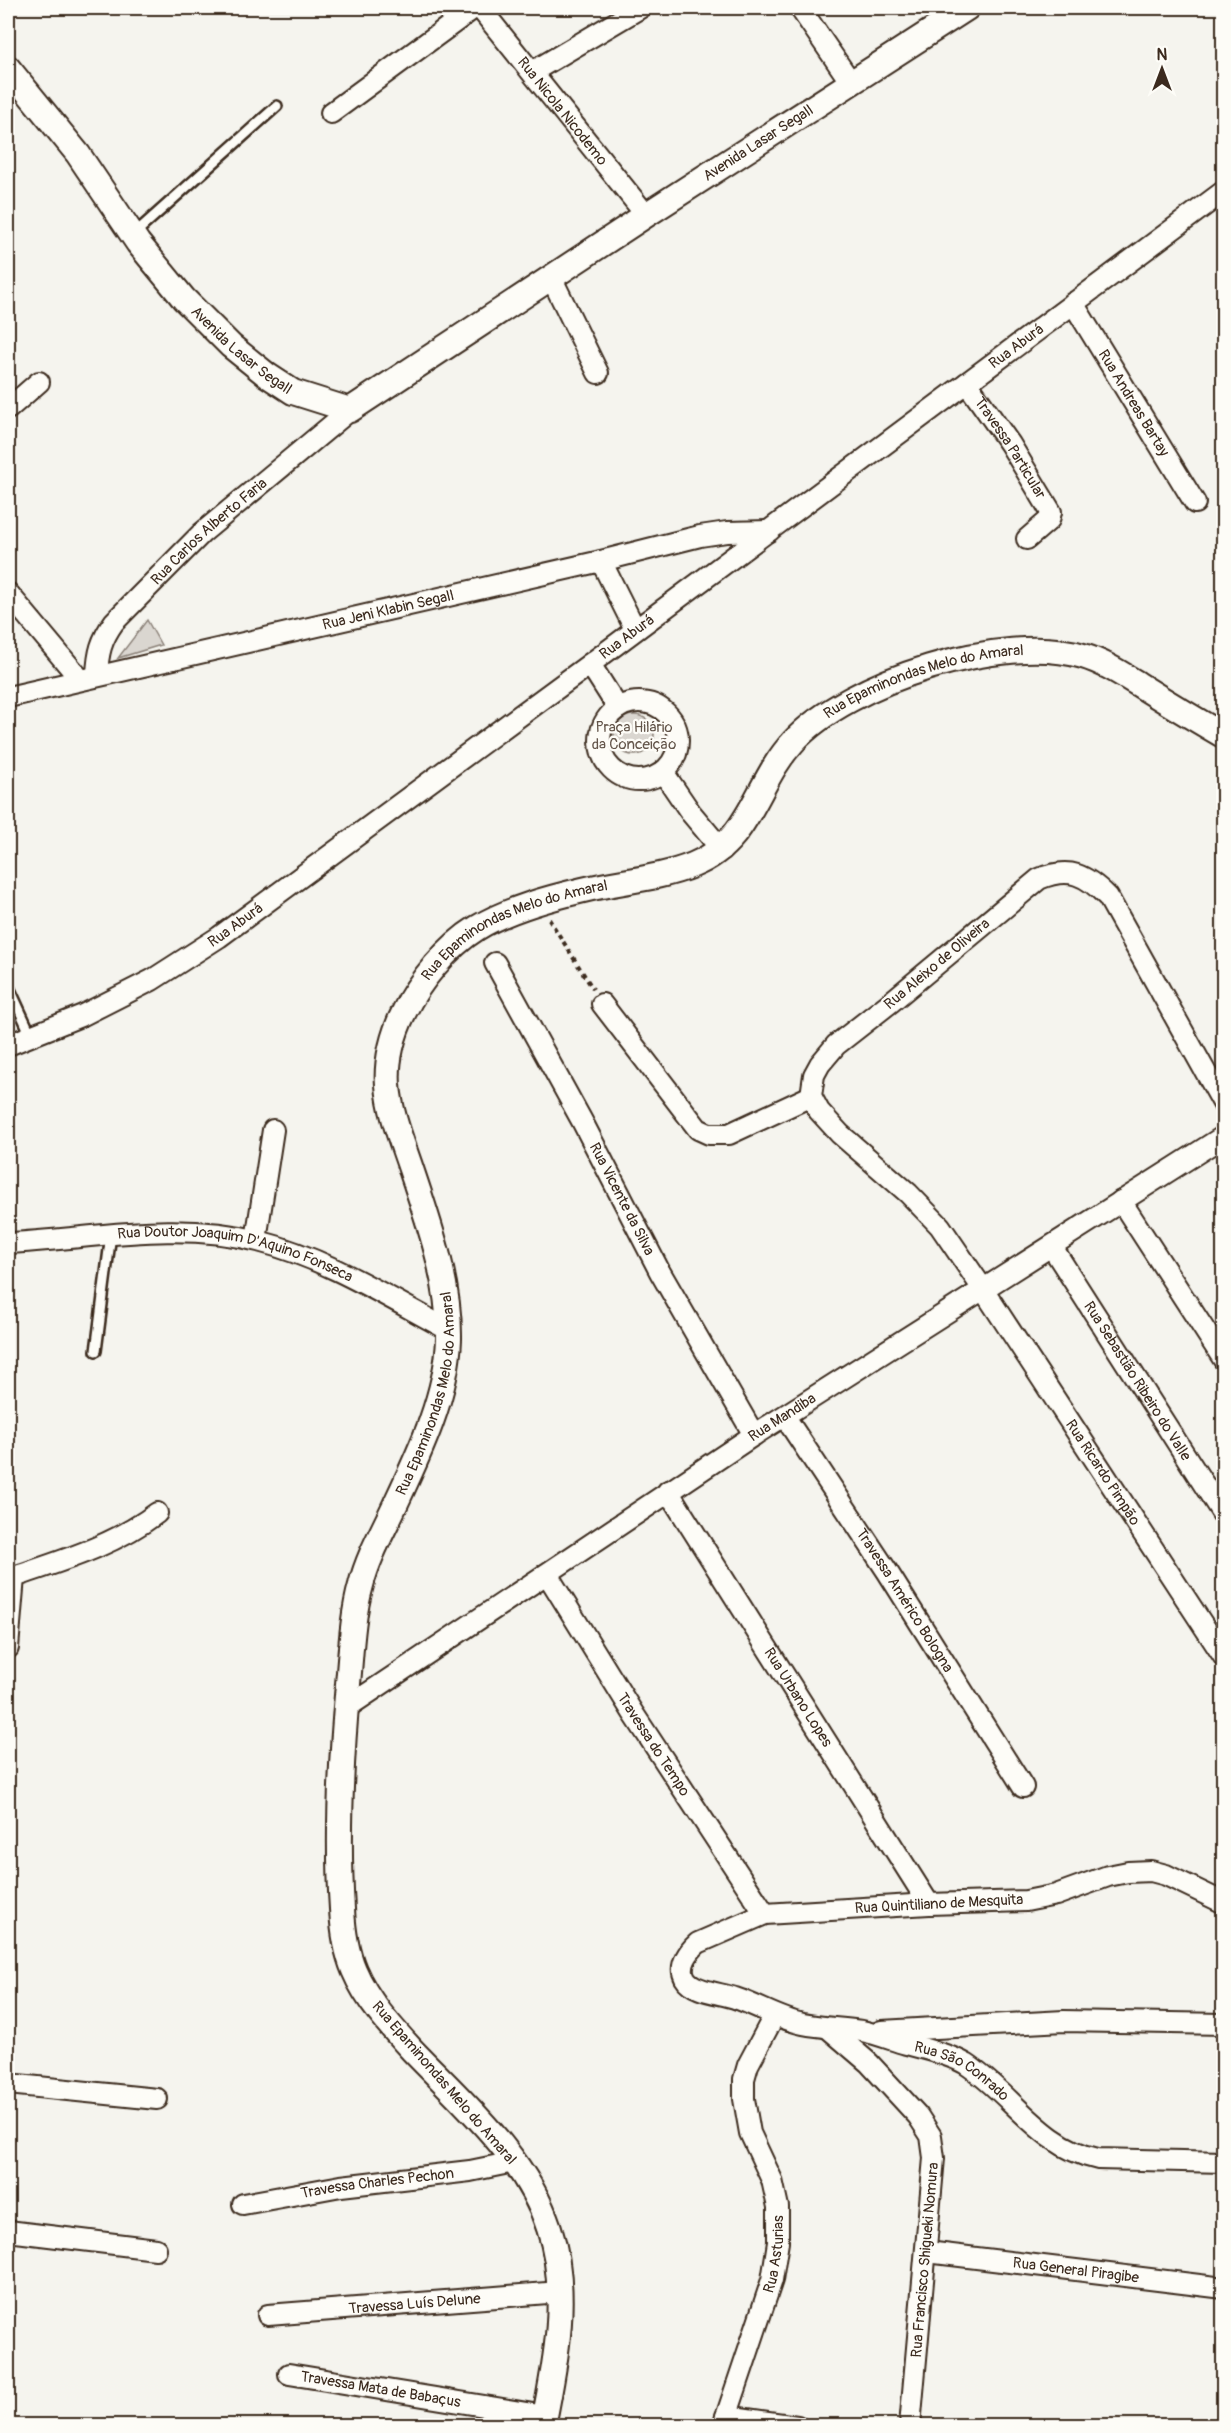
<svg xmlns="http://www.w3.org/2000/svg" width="1231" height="2433" font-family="Pangolin,sans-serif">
<rect width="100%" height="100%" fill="#f5f4ee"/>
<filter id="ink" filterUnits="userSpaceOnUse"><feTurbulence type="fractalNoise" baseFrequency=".0167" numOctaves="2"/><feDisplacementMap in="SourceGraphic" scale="12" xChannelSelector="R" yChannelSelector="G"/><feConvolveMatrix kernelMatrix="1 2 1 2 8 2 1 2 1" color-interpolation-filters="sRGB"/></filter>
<g filter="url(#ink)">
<!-- park -->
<g fill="#dad6d0" stroke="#8a8077" stroke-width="1.5">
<polygon points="147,620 161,645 118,658"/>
<circle cx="634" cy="735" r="20"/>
</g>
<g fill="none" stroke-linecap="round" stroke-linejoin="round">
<defs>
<g id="service">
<polyline points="133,235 277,106"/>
<polyline points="8,985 31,1035"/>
<polyline points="96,1351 111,1234"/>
</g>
<g id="minor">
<path id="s1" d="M480,8L646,215"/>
<polyline points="800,8 852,84"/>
<polyline points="532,72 640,8"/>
<polyline points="331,113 474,8"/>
<polyline points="552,279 598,373"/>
<path id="s2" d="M1073,303L1195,503"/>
<path id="s3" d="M967,383L1010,444L1051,512L1049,520L1027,539"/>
<polyline points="8,409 39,382"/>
<polyline points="601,561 635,629"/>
<polyline points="8,593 80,679"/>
<polyline points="590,664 618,708"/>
<path id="s4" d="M97,675C98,653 101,640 114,622L202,533L350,410"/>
<path id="s5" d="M8,697L601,561L700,536L727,532L769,531"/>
<circle cx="639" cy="741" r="39"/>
<polyline points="663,772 691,813 722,850"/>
<path id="s6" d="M495,963L582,1121L660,1272L754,1435"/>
<polyline points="602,1004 698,1129 709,1134 729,1134 811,1096"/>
<path id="s7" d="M8,1045L83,1015L152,980L219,937L590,664L1224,191"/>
<path id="s8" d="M1224,1105L1108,897C1086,875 1070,866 1039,879L891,1002L836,1045L820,1064L814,1075L811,1096L819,1111L840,1134L908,1193L940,1226L983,1289L1224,1657"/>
<polyline points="1121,1201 1224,1360"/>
<polyline points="256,1240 273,1130"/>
<path id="s9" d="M8,1243C90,1239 177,1220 258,1241C326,1258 387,1297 449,1330"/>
<path id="s10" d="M1052,1247L1224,1516"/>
<path id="s11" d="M785,1417L887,1571L1023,1787"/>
<path id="s12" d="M668,1491L929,1904"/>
<path d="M8,1574L14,1577C64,1560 115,1545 157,1513"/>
<path id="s13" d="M547,1574L633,1713L765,1914"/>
<polyline points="8,1648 14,1577"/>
<path id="s14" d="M346,1708L754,1435L1224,1136"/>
<path id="s15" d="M1224,1903L1166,1875L1151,1871L1128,1872L1108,1876L1056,1895L1026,1901L929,1904L765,1914L698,1943C689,1951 678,1965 685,1978C693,1992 722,1993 735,1998C759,2006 779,2019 803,2024C823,2028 843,2028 862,2031C877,2034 892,2040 906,2044C925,2049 949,2054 966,2064C1012,2094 1042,2148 1098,2159L1224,2162"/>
<polyline points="828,2028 869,2063 918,2116 931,2136 934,2158 910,2426"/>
<polyline points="881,2031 1064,2021 1224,2024"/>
<polyline points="8,2084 157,2099"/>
<path id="s16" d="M243,2204L341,2186L470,2171L514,2162"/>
<polyline points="8,2231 156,2249"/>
<path id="s17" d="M927,2252L1224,2288"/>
<path id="s18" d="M268,2315L560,2292"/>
<path id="s19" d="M289,2374L545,2416"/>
<polyline points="726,2416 797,2426"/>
<path id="s20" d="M723,2426L772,2280L778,2242V2207L772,2180L750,2133L744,2099V2079L748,2065L774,2016"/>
</g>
<g id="tertiary">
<path id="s21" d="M8,68L78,154L138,243L184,299L231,346L267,375L293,392L350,410L646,215L967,8"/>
<path id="s22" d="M543,2426C556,2362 570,2291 549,2228C526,2157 463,2103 413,2051C391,2027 367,2001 354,1970C346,1951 343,1930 342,1909C337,1834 341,1759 348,1684C351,1652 352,1617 361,1585C368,1557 383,1531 395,1505C419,1454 447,1396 449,1339C450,1282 429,1223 411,1169C402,1142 390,1113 388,1085C386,1061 393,1033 404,1012C419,981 448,946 477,928C508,909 549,898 583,890C619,881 658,879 693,865C751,842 755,783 793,742C848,681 1004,632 1083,656C1103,662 1120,673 1138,684C1166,702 1195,719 1224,736"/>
</g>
</defs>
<!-- service casing -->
<use href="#service" stroke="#3b2a1e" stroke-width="14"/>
<!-- minor casing -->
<use href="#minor" stroke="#3b2a1e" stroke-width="24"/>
<!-- tertiary casing -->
<use href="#tertiary" stroke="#3b2a1e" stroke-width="28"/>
<!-- path -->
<polyline stroke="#3b2a1e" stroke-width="4" stroke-dasharray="4.5 4.5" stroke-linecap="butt" points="549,919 593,989"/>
<!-- service -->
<use href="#service" stroke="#fdfcf7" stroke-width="9"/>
<!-- minor -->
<use href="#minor" stroke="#fdfcf7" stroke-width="20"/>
<!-- tertiary -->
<use href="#tertiary" stroke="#fdfcf7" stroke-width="24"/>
</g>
</g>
<g text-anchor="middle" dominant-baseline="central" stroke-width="4.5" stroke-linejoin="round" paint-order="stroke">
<!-- street labels -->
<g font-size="15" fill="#3b2a1e" stroke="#fdfcf7">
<text stroke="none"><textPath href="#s1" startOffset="132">Rua Nicola Nicodemo</textPath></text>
<text stroke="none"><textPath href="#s21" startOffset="982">Avenida Lasar Segall</textPath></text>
<text stroke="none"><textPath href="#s7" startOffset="1230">Rua Aburá</textPath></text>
<text stroke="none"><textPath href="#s21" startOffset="368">Avenida Lasar Segall</textPath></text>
<text stroke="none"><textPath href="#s2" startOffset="117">Rua Andreas Bartay</textPath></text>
<text stroke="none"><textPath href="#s3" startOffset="78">Travessa Particular</textPath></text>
<text stroke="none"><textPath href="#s4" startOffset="188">Rua Carlos Alberto Faria</textPath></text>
<text stroke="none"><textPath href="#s5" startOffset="390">Rua Jeni Klabin Segall</textPath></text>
<text stroke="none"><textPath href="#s7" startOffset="744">Rua Aburá</textPath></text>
<text stroke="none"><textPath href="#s22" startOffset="2163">Rua Epaminondas Melo do Amaral</textPath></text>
<text stroke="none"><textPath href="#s7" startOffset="258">Rua Aburá</textPath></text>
<text stroke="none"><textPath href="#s22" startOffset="1660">Rua Epaminondas Melo do Amaral</textPath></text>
<text transform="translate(937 964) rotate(-40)">Rua Aleixo de Oliveira</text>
<text stroke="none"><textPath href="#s6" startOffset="268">Rua Vicente da Silva</textPath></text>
<text stroke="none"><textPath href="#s9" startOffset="231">Rua Doutor Joaquim D'Aquino Fonseca</textPath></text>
<text stroke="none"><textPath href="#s10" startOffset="159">Rua Sebastião Ribeiro do Valle</textPath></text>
<text stroke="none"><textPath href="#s22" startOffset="1119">Rua Epaminondas Melo do Amaral</textPath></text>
<text stroke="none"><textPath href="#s14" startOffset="524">Rua Mandiba</textPath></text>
<text stroke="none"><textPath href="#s8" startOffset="1116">Rua Ricardo Pimpão</textPath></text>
<text stroke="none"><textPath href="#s11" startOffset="219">Travessa Américo Bologna</textPath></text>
<text stroke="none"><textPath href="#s12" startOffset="244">Rua Urbano Lopes</textPath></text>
<text stroke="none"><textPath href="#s13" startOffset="201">Travessa do Tempo</textPath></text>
<text transform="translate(939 1904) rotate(-3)">Rua Quintiliano de Mesquita</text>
<text stroke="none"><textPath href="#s15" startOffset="880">Rua São Conrado</textPath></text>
<text transform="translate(444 2083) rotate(49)">Rua Epaminondas Melo do Amaral</text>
<text stroke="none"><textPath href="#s16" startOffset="136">Travessa Charles Pechon</textPath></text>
<text stroke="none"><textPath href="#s20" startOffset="180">Rua Asturias</textPath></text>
<text transform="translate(925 2260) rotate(-85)">Rua Francisco Shigueki Nomura</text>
<text stroke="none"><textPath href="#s17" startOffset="150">Rua General Piragibe</textPath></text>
<text stroke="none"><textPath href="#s18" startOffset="147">Travessa Luís Delune</textPath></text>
<text stroke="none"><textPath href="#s19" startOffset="93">Travessa Mata de Babaçus</textPath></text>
</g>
<!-- park labels -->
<g font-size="15" fill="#63554a" stroke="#fdfcf7">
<text x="634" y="727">Praça Hilário<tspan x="634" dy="17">da Conceição</tspan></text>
</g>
</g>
<!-- margin -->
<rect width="1231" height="2433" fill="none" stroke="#fdfcf7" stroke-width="30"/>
<rect x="15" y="15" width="1201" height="2403" fill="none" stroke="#3b2a1e" stroke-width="2" filter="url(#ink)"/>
<!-- north arrow -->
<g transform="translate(1162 69)" stroke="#fdfcf7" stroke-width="4.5" paint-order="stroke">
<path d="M0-4.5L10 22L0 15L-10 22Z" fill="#3b2a1e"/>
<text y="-9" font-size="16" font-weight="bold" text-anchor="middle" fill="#3b2a1e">N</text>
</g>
</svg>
